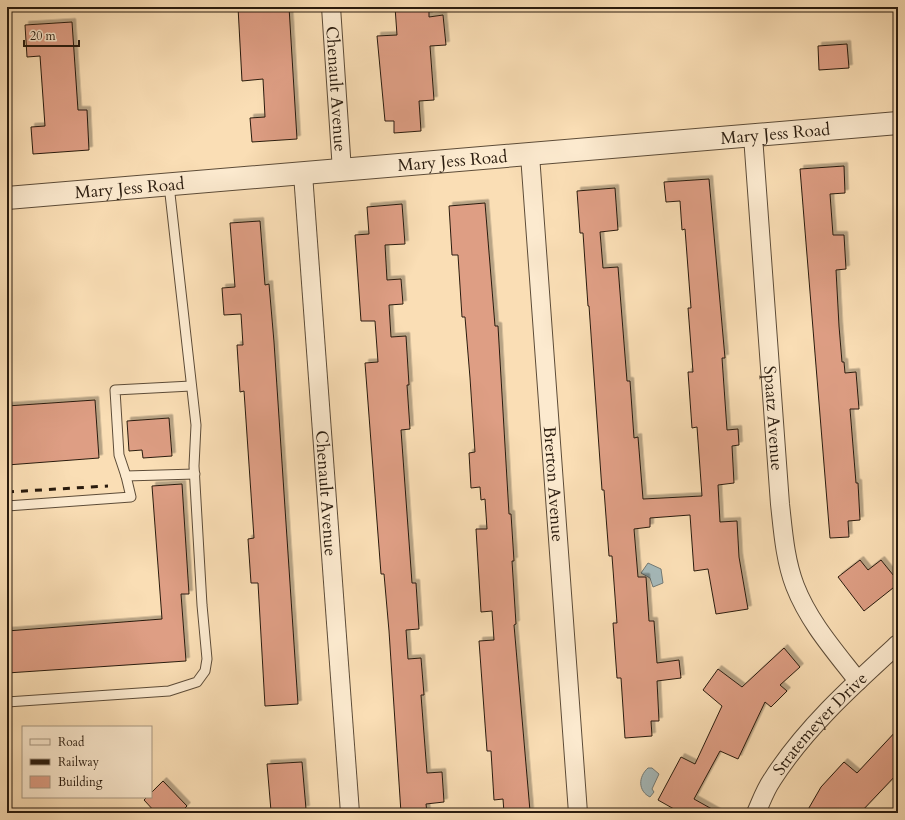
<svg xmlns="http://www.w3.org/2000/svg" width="905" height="820" font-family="Cardo,serif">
<defs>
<filter id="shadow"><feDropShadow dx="3.5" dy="-3.5" stdDeviation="0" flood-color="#0004"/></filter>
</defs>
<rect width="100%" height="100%" fill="#fadeb5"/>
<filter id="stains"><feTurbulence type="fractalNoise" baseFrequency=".005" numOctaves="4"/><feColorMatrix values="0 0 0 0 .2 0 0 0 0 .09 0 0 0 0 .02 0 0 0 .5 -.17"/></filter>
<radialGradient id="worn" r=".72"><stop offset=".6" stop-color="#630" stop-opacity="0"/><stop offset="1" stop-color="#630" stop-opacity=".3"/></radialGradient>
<!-- water -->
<g fill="#a5b9ba" stroke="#737a75">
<polygon points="648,563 661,569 663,583 653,587 650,578 641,573"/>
<path d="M648,768H652L659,774L652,789L654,792L650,797C638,791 638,777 648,768Z"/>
</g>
<!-- building -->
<g fill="#de9e84" stroke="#291b0e" filter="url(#shadow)">
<polygon points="238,7 289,7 297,139 252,142 250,118 265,117 263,79 242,81"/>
<polygon points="395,7 429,7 429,17 443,15 446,45 430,46 434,100 419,101 421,131 394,133 394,121 385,121 377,36 397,35"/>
<polygon points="72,22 78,110 87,110 89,150 33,154 31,127 45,126 40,56 27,57 25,25"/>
<polygon points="847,44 849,68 819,70 818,46"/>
<polygon points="844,166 845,193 830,194 833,235 844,235 846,269 836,270 839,326 842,362 844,362 845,373 856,372 859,409 850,409 856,483 858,483 860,520 848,521 849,537 830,538 800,169"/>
<polygon points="709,179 725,358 722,358 727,430 738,429 739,445 732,446 734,483 718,485 720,522 737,521 739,557 748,609 716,614 708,569 694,571 690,515 650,518 650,527 634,529 638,577 646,577 649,621 654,621 657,663 679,660 681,678 657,681 659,721 651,721 652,736 625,738 621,678 617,678 613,623 617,623 612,556 609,556 604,490 602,490 589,306 588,306 583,233 580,233 577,191 615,188 618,230 600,232 603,268 618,267 627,381 630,381 634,438 638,437 643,499 702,496 697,427 692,428 688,372 693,372 688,308 691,308 685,229 682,230 680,201 666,202 664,182"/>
<polygon points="485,203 495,326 498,326 509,514 511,514 514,561 512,561 516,624 514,625 530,811 504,813 503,799 494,800 491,751 487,751 479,641 494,640 492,611 481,612 476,529 487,529 485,499 481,500 480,487 471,488 469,453 475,452 470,378 465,317 462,317 458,255 452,255 449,206"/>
<polygon points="402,204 405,244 385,245 387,280 401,279 403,304 389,305 391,337 406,336 409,385 407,385 410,429 401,430 412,583 416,583 419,629 406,630 408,659 421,658 424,695 421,695 427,773 442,772 444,802 426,804 427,813 401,813 389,631 384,574 381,574 365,363 378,362 375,321 361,321 355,235 369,234 367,207"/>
<polygon points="260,221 265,285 269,284 274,342 298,704 265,706 258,583 251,583 248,539 254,538 244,391 240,392 237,345 243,345 241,314 224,315 222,288 235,287 230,223"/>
<polygon points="95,400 99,458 7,465 7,406"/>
<polygon points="169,418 172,456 143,458 142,450 129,451 127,421"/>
<polygon points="182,484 189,594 181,594 186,661 7,673 7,631 162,619 152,486"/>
<polygon points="860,560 868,570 881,560 898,581 898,584 864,611 838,577"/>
<polygon points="784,648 800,667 780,685 787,691 771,707 765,702 738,759 720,751 694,799 719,813 681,813 658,800 681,757 695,764 722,706 703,690 718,669 742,687"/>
<polygon points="898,729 898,773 860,813 806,813 821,787 844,762 857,773"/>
<polygon points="302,762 306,809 271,811 267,764"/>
<polygon points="163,781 187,806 180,813 156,813 144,800 147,797 151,797 151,793"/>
</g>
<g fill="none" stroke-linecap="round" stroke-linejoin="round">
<defs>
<g id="service">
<polyline points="126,476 195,474"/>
<polyline points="7,506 131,497 126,476 119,455 115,390 191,386"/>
<polyline points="7,702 169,691 197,682 205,671 207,659 202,605 194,466 196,425 169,185"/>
</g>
<g id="minor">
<path id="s1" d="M331,7L342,171"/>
<path id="s2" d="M753,136L780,504C783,531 785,560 795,586C809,622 834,650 858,681"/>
<path id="s3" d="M530,155L578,813"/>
<path id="s4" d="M303,174L350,813"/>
<path id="s5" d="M756,813C761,802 765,790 772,780C805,728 853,685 898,644"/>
</g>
<g id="tertiary">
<path id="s6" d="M7,198L898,123"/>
</g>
</defs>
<!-- service casing -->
<use href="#service" stroke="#5d4c38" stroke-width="11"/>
<!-- minor casing -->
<use href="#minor" stroke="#5d4c38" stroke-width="20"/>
<!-- tertiary casing -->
<use href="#tertiary" stroke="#5d4c38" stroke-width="24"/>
<!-- service -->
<use href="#service" stroke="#fceacf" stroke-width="9"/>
<!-- minor -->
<use href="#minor" stroke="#fceacf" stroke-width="18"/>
<!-- tertiary -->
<use href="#tertiary" stroke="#fceacf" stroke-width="22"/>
<!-- rail -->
<polyline stroke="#291b0e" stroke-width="3" stroke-dasharray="7 7" stroke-linecap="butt" points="7,492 108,486"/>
</g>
<g text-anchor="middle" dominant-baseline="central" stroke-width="3" stroke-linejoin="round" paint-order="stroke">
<!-- street labels -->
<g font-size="17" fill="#291b0e" stroke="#fceacf">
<text stroke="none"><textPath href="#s1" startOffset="82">Chenault Avenue</textPath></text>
<text stroke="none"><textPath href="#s6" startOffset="771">Mary Jess Road</textPath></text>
<text stroke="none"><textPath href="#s6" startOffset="447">Mary Jess Road</textPath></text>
<text stroke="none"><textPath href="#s6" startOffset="123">Mary Jess Road</textPath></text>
<text stroke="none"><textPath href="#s2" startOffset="283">Spaatz Avenue</textPath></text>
<text stroke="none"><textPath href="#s3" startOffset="330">Brerton Avenue</textPath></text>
<text stroke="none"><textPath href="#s4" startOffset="320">Chenault Avenue</textPath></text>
<text stroke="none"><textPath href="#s5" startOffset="111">Stratemeyer Drive</textPath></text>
</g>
</g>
<!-- margin -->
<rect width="905" height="820" fill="none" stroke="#fadeb5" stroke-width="24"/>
<rect x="8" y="8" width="889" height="804" fill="none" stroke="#291b0e" stroke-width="2"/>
<rect x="12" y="12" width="881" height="796" fill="none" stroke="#291b0e"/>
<!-- legend -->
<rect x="22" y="726" width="130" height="72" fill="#fceacf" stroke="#a89782"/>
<rect x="30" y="739" width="20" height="6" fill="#fceacf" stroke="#a89782"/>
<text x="58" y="746" font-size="12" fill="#291b0e">Road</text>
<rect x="30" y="759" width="20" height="6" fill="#291b0e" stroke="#a89782"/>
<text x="58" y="766" font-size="12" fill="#291b0e">Railway</text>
<rect x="30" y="776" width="20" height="12" fill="#de9e84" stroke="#a89782"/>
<text x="58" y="786" font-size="12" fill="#291b0e">Building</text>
<!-- scale -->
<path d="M24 40v6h55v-6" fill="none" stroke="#291b0e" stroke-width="2"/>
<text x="30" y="40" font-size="12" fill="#291b0e" stroke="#fceacf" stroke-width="3" paint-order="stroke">20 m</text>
<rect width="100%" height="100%" filter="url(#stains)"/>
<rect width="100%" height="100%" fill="url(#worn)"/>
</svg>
